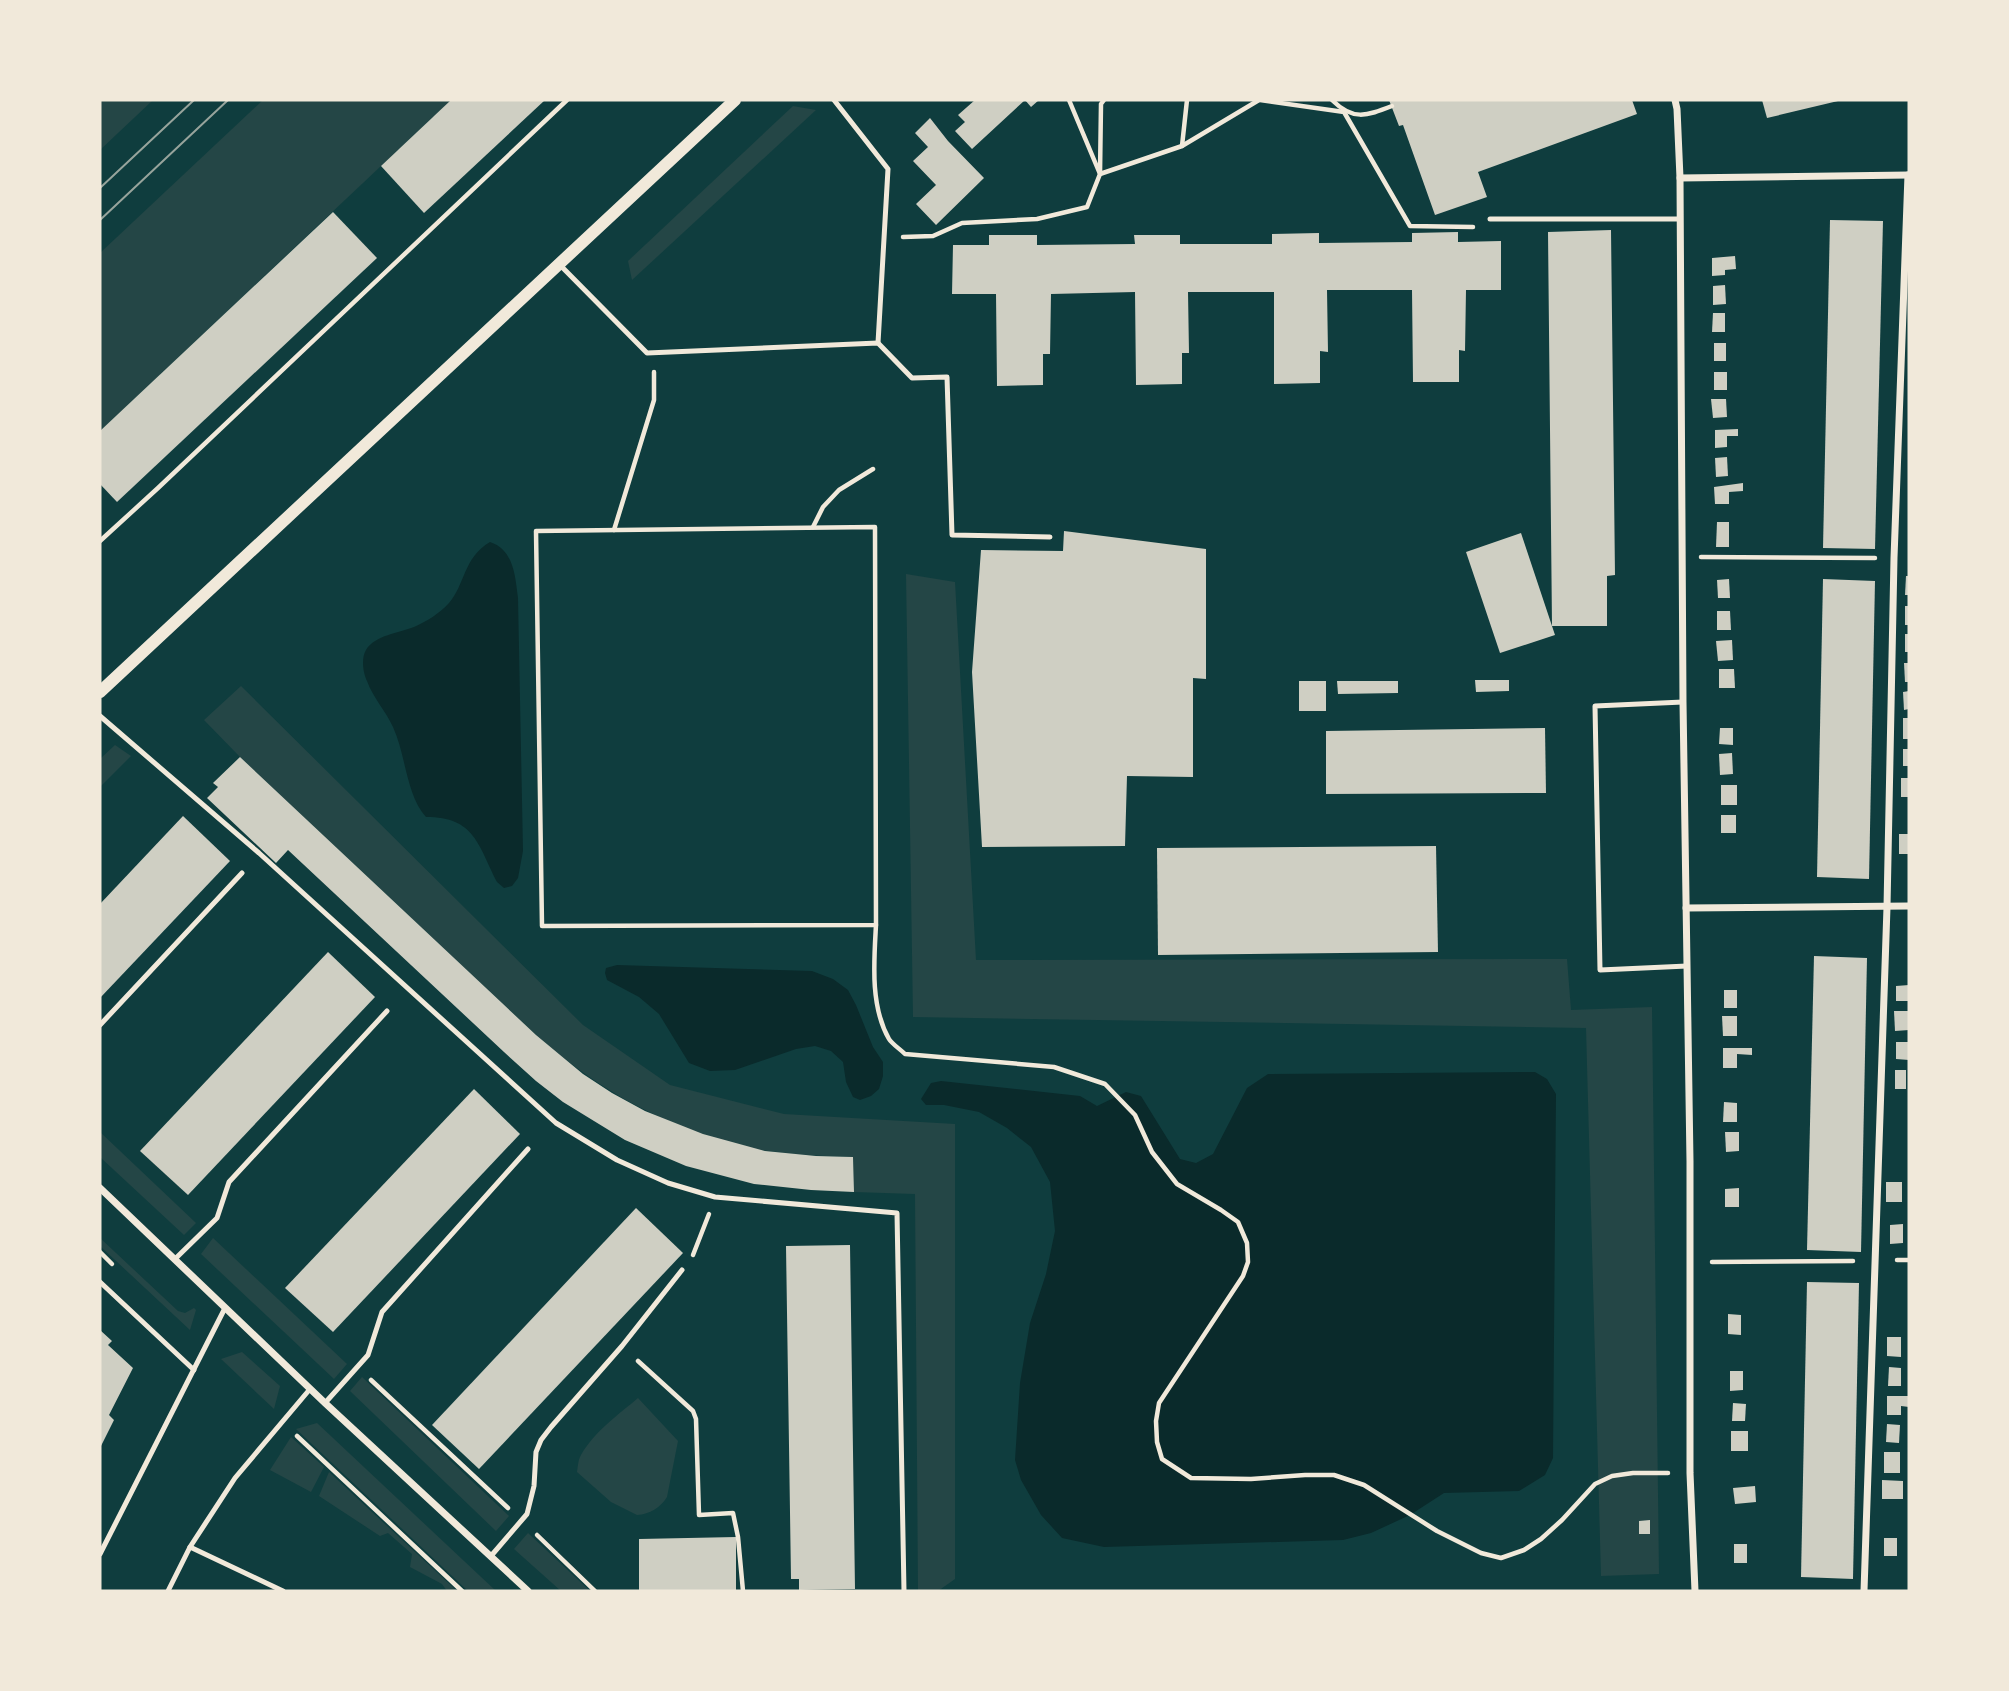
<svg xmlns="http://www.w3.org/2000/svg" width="2009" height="1691" font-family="'Exo 2',sans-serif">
<rect width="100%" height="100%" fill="#0f3d3e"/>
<!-- green -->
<g fill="#244646">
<polygon points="100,100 153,100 100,150"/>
<polygon points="263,100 451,100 100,431 100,253"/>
<polygon points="793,106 816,110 632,280 628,261"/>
<polygon points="906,574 955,582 976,960 1567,959 1571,1010 1652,1007 1659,1574 1601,1576 1586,1028 913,1017"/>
<path d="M241,686L583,1025L670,1085L784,1114L955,1124V1579L938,1591H918L915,1194L854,1192L853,1157C825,1156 796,1155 768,1151C750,1149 733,1143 716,1138C646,1117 591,1083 536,1035L240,757L204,720Z"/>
<polygon points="115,745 131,756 100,787 100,759"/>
<polygon points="100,1132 196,1223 184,1235 100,1157"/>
<polygon points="100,1238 178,1311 185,1313 194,1308 196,1310 190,1330 100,1246"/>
<polygon points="213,1238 347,1364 334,1379 201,1254"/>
<polygon points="242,1352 280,1386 274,1409 221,1359"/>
<polygon points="362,1377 509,1516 496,1531 350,1391"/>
<path d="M638,1398L678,1441L667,1497C660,1508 650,1514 637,1515L611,1502L577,1472C578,1466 578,1460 581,1455C594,1432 618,1415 638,1398Z"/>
<polygon points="317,1423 496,1591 468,1591 296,1429"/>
<polygon points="291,1437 324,1467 311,1492 270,1470"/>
<polygon points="329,1472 457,1591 447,1591 442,1584 410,1567 412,1554 388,1533 380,1536 319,1496"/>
<polygon points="528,1533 590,1591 561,1591 514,1549"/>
</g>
<!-- water -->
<g fill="#0a2a2b">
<path d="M490,542C514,550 515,576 518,598L523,851L518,878L512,886L504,888L497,882C478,845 475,817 426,817C406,795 406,755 393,727C386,711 373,698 367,681C363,673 361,658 366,650C375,635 399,633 414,627C427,621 439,614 449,603C465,585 463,558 490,542Z"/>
<polygon points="617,965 812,971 833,979 848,990 856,1005 873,1047 883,1062 883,1076 879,1089 871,1096 860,1100 853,1097 846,1082 843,1062 831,1051 815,1046 796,1049 735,1070 710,1071 689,1063 659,1014 639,997 607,980 605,973 606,968"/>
<polygon points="1535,1072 1547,1079 1556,1094 1553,1458 1545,1475 1519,1491 1444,1493 1410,1515 1371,1533 1343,1540 1104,1547 1062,1538 1041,1515 1021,1480 1015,1460 1020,1383 1030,1323 1046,1274 1055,1231 1050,1182 1031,1147 1007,1128 979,1112 944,1105 926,1105 921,1099 931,1083 941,1081 1080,1096 1097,1106 1126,1092 1141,1096 1180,1159 1196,1163 1213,1154 1247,1088 1268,1074"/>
</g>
<!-- building -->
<g fill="#cfcfc3">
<polygon points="451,100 545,100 424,213 381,166"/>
<polygon points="975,100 1039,100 1031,107 1025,100 972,149 955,131 965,122 958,115"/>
<polygon points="1389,100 1632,100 1637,114 1478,172 1487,197 1435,215 1403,125 1399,126"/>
<polygon points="1762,100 1837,100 1838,101 1767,118"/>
<polygon points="930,118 948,141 984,178 936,225 916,204 936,185 913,161 928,147 915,133"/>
<polygon points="333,212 377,258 117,502 100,484 100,431"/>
<polygon points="1830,220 1883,221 1875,549 1823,548"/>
<polygon points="1611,230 1615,575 1607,576 1607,626 1552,626 1555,635 1500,653 1466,552 1521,533 1552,626 1548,232"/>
<polygon points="1458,232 1458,242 1501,241 1501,290 1466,290 1465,351 1459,350 1459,382 1413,382 1412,290 1327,290 1328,352 1320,351 1320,383 1274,384 1274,292 1188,292 1189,353 1182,353 1182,384 1136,385 1135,292 1051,294 1050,354 1043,354 1043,385 997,386 996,294 952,294 953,245 989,245 989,235 1037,235 1037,245 1135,244 1134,235 1180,235 1180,244 1272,244 1272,234 1319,233 1319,243 1412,242 1412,233"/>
<polygon points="1735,256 1736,269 1725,270 1725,275 1712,276 1712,258"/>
<polygon points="1725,285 1726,304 1713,305 1713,286"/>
<polygon points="1713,313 1725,313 1725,332 1712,332"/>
<rect x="1714" y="343" width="12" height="18"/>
<rect x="1714" y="372" width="13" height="18"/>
<polygon points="1711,399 1726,399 1727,417 1713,418"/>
<polygon points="1738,429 1738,436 1727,436 1727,447 1715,448 1715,430"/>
<polygon points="1727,457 1728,476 1716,477 1715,458"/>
<polygon points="1743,483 1743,491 1729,492 1729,504 1715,504 1714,487"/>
<polygon points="1717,522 1729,522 1729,547 1716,547"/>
<polygon points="1064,531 1206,549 1206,679 1193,678 1193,777 1127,776 1125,846 982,847 972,672 981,550 1063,551"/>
<polygon points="1906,576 1909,576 1909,595 1905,595"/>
<polygon points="1729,579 1730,598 1718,598 1717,580"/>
<polygon points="1823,579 1875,581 1869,879 1817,877"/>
<rect x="1905" y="606" width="4" height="19"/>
<polygon points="1717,611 1730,611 1731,630 1717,630"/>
<rect x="1905" y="634" width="4" height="18"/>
<polygon points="1732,640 1733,660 1718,661 1716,641"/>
<polygon points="1904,663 1909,663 1909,682 1905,682"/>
<polygon points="1719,669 1734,669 1735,688 1719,688"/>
<polygon points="1475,680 1509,680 1509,691 1476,692"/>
<rect x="1299" y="681" width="27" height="30"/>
<polygon points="1337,681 1398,681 1398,693 1338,694"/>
<polygon points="1909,691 1909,709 1904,710 1903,692"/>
<rect x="1903" y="718" width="6" height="21"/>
<polygon points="1545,728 1546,793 1326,794 1326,731"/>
<polygon points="1720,728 1733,728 1733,745 1719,744"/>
<rect x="1903" y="749" width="6" height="17"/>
<polygon points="1732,753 1733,774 1720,775 1719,754"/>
<polygon points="240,757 536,1035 583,1074 612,1093 645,1111 703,1134 765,1151 816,1156 853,1157 854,1192 811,1190 754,1184 686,1166 625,1140 563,1102 536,1081 504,1052 288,850 276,863 207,798 218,787 213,783"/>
<rect x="1901" y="778" width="8" height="19"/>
<rect x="1721" y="785" width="16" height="20"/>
<rect x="1721" y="815" width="15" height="18"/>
<polygon points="183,816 230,861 100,998 100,904"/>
<rect x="1899" y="834" width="10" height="20"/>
<polygon points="1436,846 1438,952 1158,955 1157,848"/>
<polygon points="328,952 375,997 188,1195 140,1151"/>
<polygon points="1814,956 1867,958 1861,1252 1807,1250"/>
<polygon points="1909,985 1909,1001 1896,1001 1896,986"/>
<rect x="1724" y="990" width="13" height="18"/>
<polygon points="1894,1011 1908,1011 1909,1030 1895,1031"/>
<polygon points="1722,1016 1737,1016 1737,1036 1723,1036"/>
<polygon points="1896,1042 1909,1042 1909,1060 1896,1059"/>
<polygon points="1723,1048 1752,1048 1752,1055 1737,1054 1737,1068 1723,1068"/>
<rect x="1895" y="1070" width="11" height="19"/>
<polygon points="474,1089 520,1134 333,1332 285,1288"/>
<polygon points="1724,1102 1737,1103 1737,1122 1723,1122"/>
<polygon points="1725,1132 1739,1132 1739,1151 1726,1152"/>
<rect x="1886" y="1182" width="16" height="20"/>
<polygon points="1739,1188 1739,1207 1725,1207 1725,1189"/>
<polygon points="636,1208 683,1253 479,1469 432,1425"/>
<polygon points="1903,1224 1903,1243 1890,1244 1890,1225"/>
<polygon points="850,1245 855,1589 799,1590 799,1579 791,1579 786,1246"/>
<polygon points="1807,1282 1859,1283 1853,1579 1801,1577"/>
<polygon points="1728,1314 1741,1315 1741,1335 1728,1334"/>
<polygon points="100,1330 112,1341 108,1345 133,1368 109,1415 114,1420 100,1448"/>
<polygon points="1887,1337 1901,1337 1901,1357 1887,1356"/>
<polygon points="1889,1367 1901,1368 1901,1386 1888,1386"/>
<polygon points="1730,1371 1743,1371 1743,1390 1730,1391"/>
<polygon points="1887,1396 1909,1396 1909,1407 1901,1406 1901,1415 1887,1415"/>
<polygon points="1733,1403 1746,1404 1745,1421 1732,1421"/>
<polygon points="1887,1424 1900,1425 1899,1443 1886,1442"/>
<rect x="1731" y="1431" width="17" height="20"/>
<rect x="1884" y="1452" width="16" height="21"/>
<polygon points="1882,1480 1903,1481 1903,1499 1882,1499"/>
<polygon points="1755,1486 1756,1502 1735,1504 1733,1488"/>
<polygon points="1650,1520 1650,1534 1639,1534 1639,1521"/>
<polygon points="736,1537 736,1591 639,1591 639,1539"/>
<rect x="1884" y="1538" width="13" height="18"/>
<rect x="1734" y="1544" width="13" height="19"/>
</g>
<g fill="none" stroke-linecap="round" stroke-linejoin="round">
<!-- path -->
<g stroke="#f1e9da" stroke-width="4.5">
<polyline points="1104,100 1101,104 1100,174 1182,146 1259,100"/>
<polyline points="1260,100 1344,112 1410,226 1473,227"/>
<path d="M1332,100C1353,121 1366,116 1392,106"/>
<polyline points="1182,146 1187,100"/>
<polyline points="903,237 933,236 962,223 1037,219 1087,207 1100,174 1069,100"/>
<polyline points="813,527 823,507 839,490 873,469"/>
<polygon points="875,527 876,925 542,926 536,531"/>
<polyline points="614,530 654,400 654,372"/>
<polyline points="100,541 158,488 567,100"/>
<polyline points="1701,557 1875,558"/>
<path d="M876,925C874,961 870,1006 889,1039C892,1044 900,1049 905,1054L1054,1067L1105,1084L1135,1115L1152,1152L1177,1184L1221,1210L1238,1222L1247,1243L1248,1262L1243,1276L1159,1403L1156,1421L1157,1442L1162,1459L1191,1478L1251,1479L1305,1475H1334L1364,1485L1437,1531L1481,1553L1501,1558L1524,1550L1541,1539L1562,1520L1595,1484L1612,1476L1633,1473H1668"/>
<polyline points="100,1252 112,1264"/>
<polyline points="693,1255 709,1214"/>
<polyline points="1897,1260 1909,1260"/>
<polyline points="1712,1262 1853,1261"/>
<polyline points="638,1361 693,1411 696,1419 699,1515 733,1513 738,1537 743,1591"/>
<polyline points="371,1380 508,1508"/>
<polyline points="297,1436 462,1591"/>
<polyline points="537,1535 595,1591"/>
</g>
<!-- service -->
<g stroke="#f1e9da" stroke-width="5">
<polyline points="834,100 888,169 878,343"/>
<polyline points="1490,219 1680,219"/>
<polyline points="559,264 647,353 878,343 912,378 947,377 952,535 1050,537"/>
<polyline points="1683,702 1595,706 1600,970 1687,966"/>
<polyline points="100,716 259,853 556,1123 617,1160 668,1183 715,1197 897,1213 904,1591"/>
<polyline points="100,1025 242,873"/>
<polyline points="175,1259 217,1218 229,1182 387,1011"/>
<polyline points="100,1282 194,1370"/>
<polyline points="325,1403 368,1355 382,1312 528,1149"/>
<polyline points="190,1547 283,1591"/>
<polyline points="100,1554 225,1308"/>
<polyline points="491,1556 527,1514 534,1486 536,1452 541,1440 551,1427 622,1346 682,1270"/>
<polyline points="168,1591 190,1547 235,1478 310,1389"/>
</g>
<!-- minor -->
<g stroke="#f1e9da" stroke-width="7">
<polyline points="1675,100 1677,109 1680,178 1683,702 1690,1161 1690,1473 1695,1591"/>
<polyline points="1680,178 1909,175"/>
<polyline points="1686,908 1909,906"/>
<polyline points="100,1188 325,1403 528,1591"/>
<polyline points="1864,1591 1887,907 1894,558 1908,175"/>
</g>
<!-- tertiary -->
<polyline stroke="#f1e9da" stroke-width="12" points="100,692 735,100"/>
<!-- tram -->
<g stroke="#97a49c" stroke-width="2">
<polyline points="100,188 194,100"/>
<polyline points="100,220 228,100"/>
</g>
</g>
<!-- border -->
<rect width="2009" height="1691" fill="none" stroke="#f1e9da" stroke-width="203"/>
</svg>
